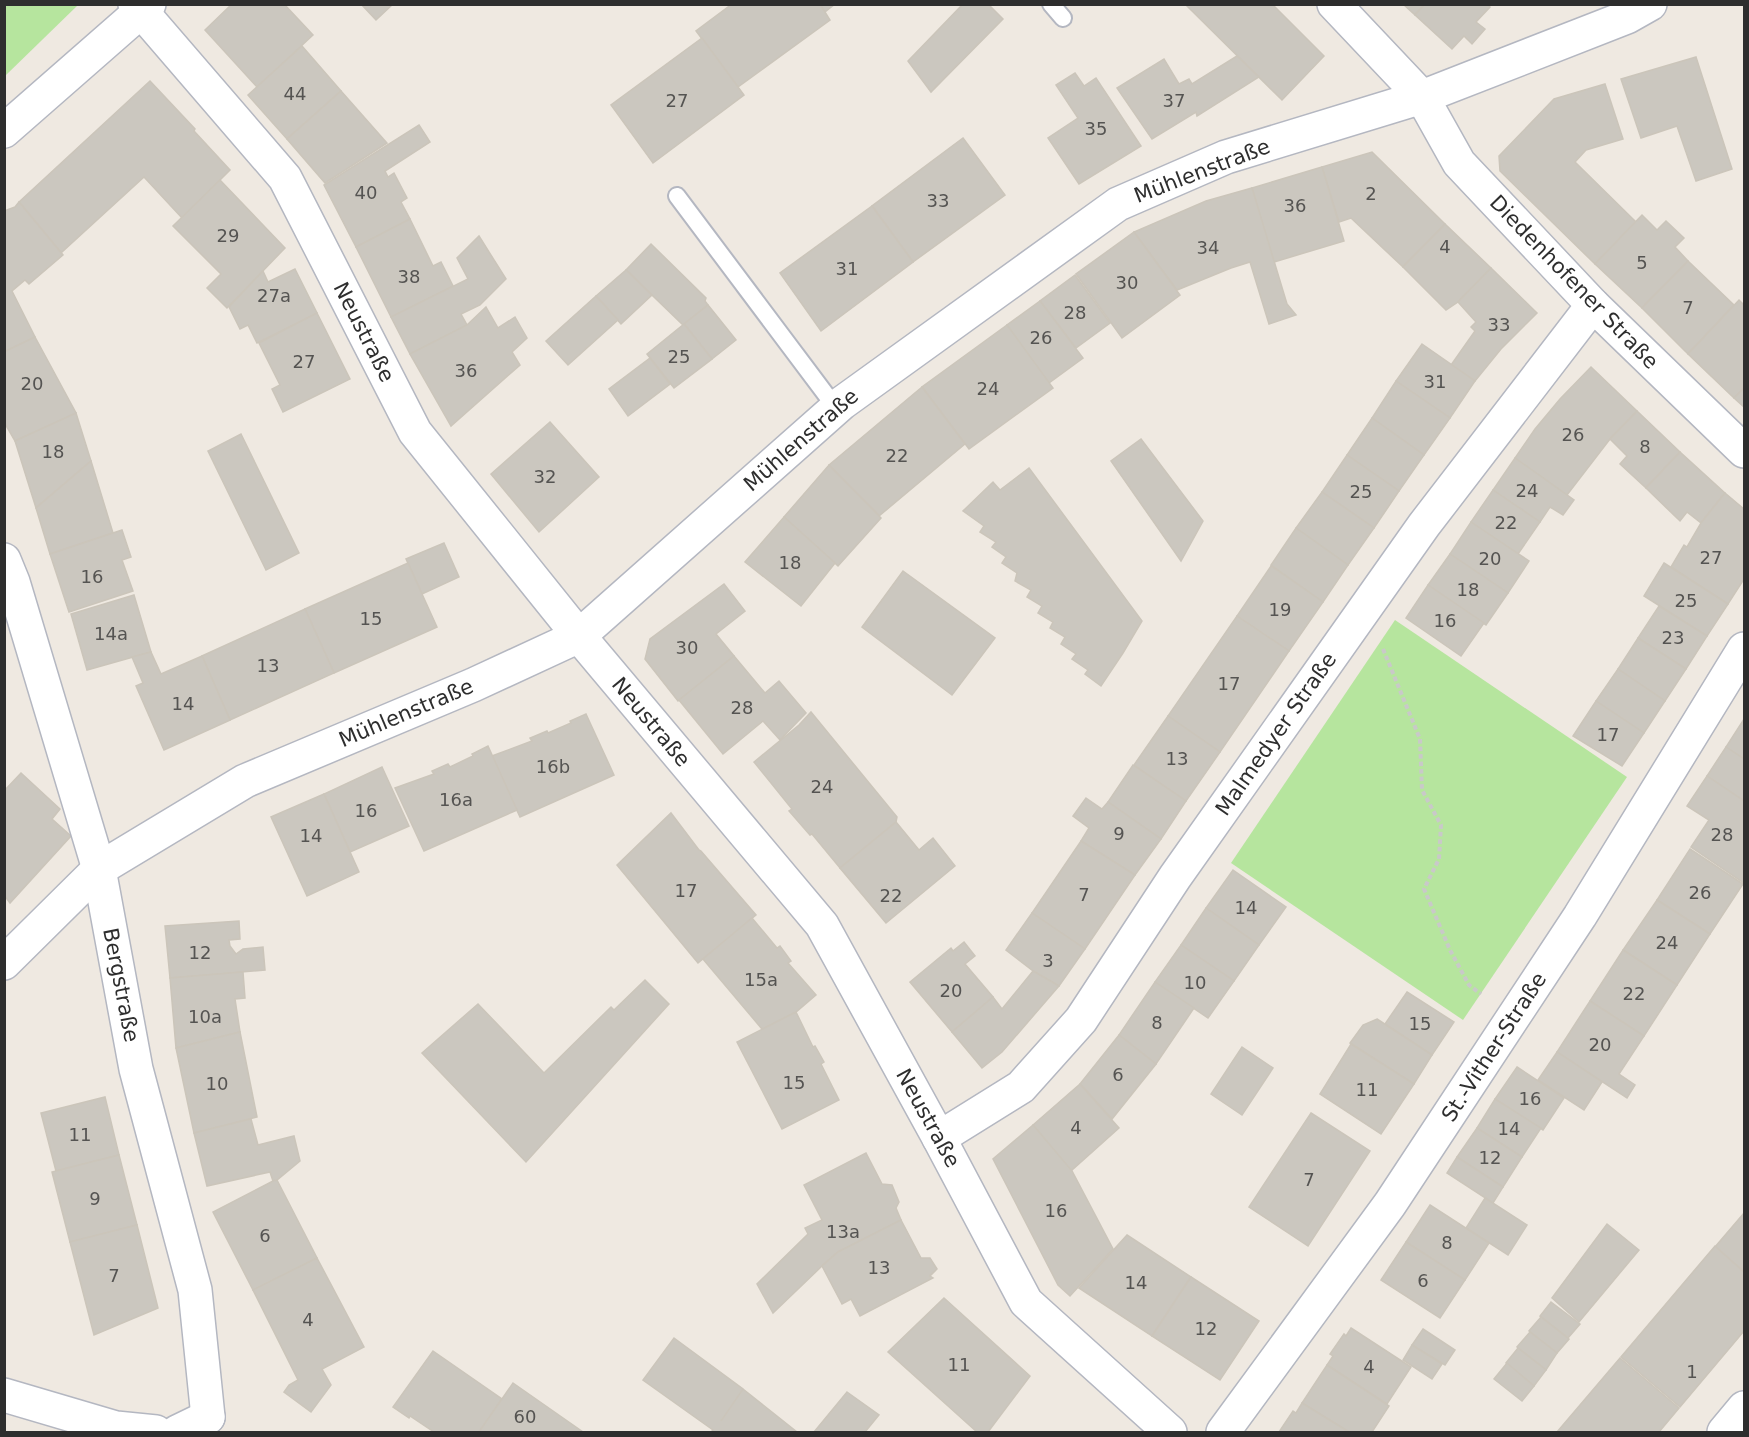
<svg xmlns="http://www.w3.org/2000/svg" width="1749" height="1437" font-family="'DejaVu Sans',sans-serif">
<rect width="100%" height="100%" fill="#efe9e1"/>
<!-- green -->
<g fill="#b6e59e">
<polygon points="5,4 78,4 78,5 5,76"/>
<polygon points="1395,620 1627,777 1463,1020 1231,863"/>
</g>
<!-- building -->
<g fill="#cbc7bf" stroke="#cbc5ba" stroke-width="1.5">
<polygon points="232,4 284,4 313,35 257,87 205,30"/>
<polygon points="361,4 393,4 376,20"/>
<polygon points="732,4 820,4 830,20 738,87 696,31"/>
<polygon points="820,4 835,4 825,12"/>
<polygon points="963,4 988,4 1003,19 931,92 908,61"/>
<polygon points="1185,4 1272,4 1324,56 1282,100"/>
<polygon points="1403,4 1425,4 1415,15"/>
<polygon points="1425,4 1486,4 1490,7 1476,22 1485,29 1472,44 1464,36 1452,49 1415,15"/>
<polygon points="702,38 744,95 653,163 611,105"/>
<polygon points="302,46 341,91 287,139 248,95"/>
<polygon points="1237,56 1259,77 1197,116 1196,112 1152,139 1117,88 1164,59 1179,84 1189,79 1192,84"/>
<polygon points="1696,57 1732,169 1696,181 1677,126 1641,138 1621,79"/>
<polygon points="1075,73 1084,86 1096,78 1141,146 1079,184 1048,138 1078,118 1056,85"/>
<polygon points="150,81 195,129 194,131 230,170 182,218 144,177 61,253 19,202"/>
<polygon points="1605,84 1623,139 1586,150 1575,162 1636,222 1595,264 1500,171 1499,156 1554,99"/>
<polygon points="341,91 387,143 325,183 287,139"/>
<polygon points="419,125 430,142 385,171 388,177 394,173 407,198 401,202 410,219 356,247 324,185"/>
<polygon points="963,138 1005,195 913,262 872,206"/>
<polygon points="1372,152 1445,224 1403,267 1351,218 1339,222 1322,167"/>
<polygon points="1322,167 1344,241 1274,262 1252,188"/>
<polygon points="220,180 285,248 227,308 207,288 221,274 173,226"/>
<polygon points="1252,188 1287,304 1296,315 1269,324 1250,262 1231,268 1177,290 1134,232 1206,201"/>
<polygon points="19,202 63,255 29,284 25,280 12,291 35,337 4,352 4,211 15,207"/>
<polygon points="872,206 913,262 821,331 780,273"/>
<polygon points="1642,215 1657,230 1666,221 1684,238 1675,247 1688,261 1642,308 1595,264"/>
<polygon points="410,219 433,266 441,262 453,286 391,317 356,247"/>
<polygon points="1445,224 1491,268 1458,302 1446,310 1403,267"/>
<polygon points="1134,232 1180,295 1122,338 1076,274"/>
<polygon points="479,236 506,279 480,305 461,314 467,325 410,354 391,317 468,279 457,258"/>
<polygon points="651,244 706,298 705,301 708,305 683,325 626,270"/>
<polygon points="1688,261 1734,305 1688,354 1642,308"/>
<polygon points="1491,268 1537,313 1501,349 1475,381 1451,365 1475,331 1471,327 1476,322 1458,302"/>
<polygon points="295,269 317,313 257,343 248,325 240,329 229,307 263,271 268,282"/>
<polygon points="626,270 652,295 621,324 596,296"/>
<polygon points="1075,275 1110,323 1076,348 1040,301"/>
<polygon points="596,296 618,320 568,365 546,341"/>
<polygon points="1739,300 1744,305 1744,388 1734,398 1688,354"/>
<polygon points="1040,301 1083,358 1049,383 1007,325"/>
<polygon points="708,305 736,340 712,359 684,324"/>
<polygon points="486,307 498,328 515,317 527,338 512,352 520,365 451,426 410,354 467,325"/>
<polygon points="317,313 350,379 283,412 272,389 280,385 259,343"/>
<polygon points="684,324 712,359 674,388 647,354"/>
<polygon points="1007,325 1053,388 969,449 922,387"/>
<polygon points="35,337 76,413 15,441 4,422 4,352"/>
<polygon points="1422,344 1475,381 1450,418 1396,381"/>
<polygon points="650,358 670,384 628,416 609,389"/>
<polygon points="1591,367 1637,411 1610,439 1567,495 1515,458 1535,429 1560,399"/>
<polygon points="1396,381 1450,418 1424,455 1372,418"/>
<polygon points="922,387 965,444 879,516 829,465"/>
<polygon points="1744,388 1744,407 1734,398"/>
<polygon points="1637,411 1680,452 1646,488 1620,464 1627,456 1610,439"/>
<polygon points="76,413 91,461 36,508 15,441"/>
<polygon points="1372,418 1424,455 1399,491 1347,455"/>
<polygon points="550,422 599,477 539,532 491,474"/>
<polygon points="241,434 299,553 266,570 208,451"/>
<polygon points="1141,439 1203,521 1181,561 1111,461"/>
<polygon points="1680,452 1725,493 1701,523 1687,512 1680,521 1646,488"/>
<polygon points="1347,455 1399,491 1374,528 1322,492"/>
<polygon points="1515,458 1574,500 1563,515 1550,507 1540,522 1493,490"/>
<polygon points="91,461 113,533 50,554 36,508"/>
<polygon points="829,465 881,518 838,566 784,517"/>
<polygon points="1029,468 1142,621 1123,653 1101,686 1085,674 1088,670 1072,659 1076,654 1061,644 1065,637 1050,628 1053,622 1038,613 1042,606 1027,597 1031,590 1015,581 1017,573 1002,563 1006,557 992,547 996,542 980,532 984,526 963,511 993,482 1000,490"/>
<polygon points="1493,490 1540,522 1518,554 1471,522"/>
<polygon points="1322,492 1374,528 1348,565 1296,528"/>
<polygon points="1725,493 1744,509 1744,579 1728,604 1671,567 1684,545 1687,547 1701,523"/>
<polygon points="784,517 835,563 801,606 745,562"/>
<polygon points="1471,522 1529,561 1508,593 1450,554"/>
<polygon points="1296,528 1348,565 1323,602 1271,565"/>
<polygon points="122,530 131,557 122,560 133,591 69,612 50,554"/>
<polygon points="444,543 459,577 422,594 406,559"/>
<polygon points="1450,554 1508,593 1486,625 1428,585"/>
<polygon points="408,563 437,627 334,673 305,609"/>
<polygon points="1664,563 1728,604 1707,636 1644,596"/>
<polygon points="1271,566 1323,602 1289,651 1237,616"/>
<polygon points="903,571 995,638 952,695 862,627"/>
<polygon points="724,584 745,611 716,634 734,656 678,701 645,659 650,639"/>
<polygon points="1428,585 1484,623 1461,656 1406,618"/>
<polygon points="134,595 151,652 87,670 71,614"/>
<polygon points="1659,606 1707,636 1686,669 1638,638"/>
<polygon points="305,609 334,673 230,720 202,656"/>
<polygon points="1237,616 1289,651 1220,752 1168,716"/>
<polygon points="1638,638 1686,669 1665,701 1618,669"/>
<polygon points="151,652 161,674 202,656 230,720 164,750 136,686 143,683 132,657"/>
<polygon points="734,656 765,693 779,681 806,713 780,740 763,721 723,754 679,700"/>
<polygon points="1618,669 1665,701 1644,733 1596,701"/>
<polygon points="1596,701 1644,733 1622,766 1573,736"/>
<polygon points="811,712 897,817 896,822 840,868 812,834 810,835 789,811 792,809 754,762 799,725"/>
<polygon points="586,714 614,775 520,817 492,756 532,741 530,738 547,731 548,733 571,723 570,721"/>
<polygon points="1168,716 1220,752 1186,801 1134,765"/>
<polygon points="1744,719 1744,759 1726,747"/>
<polygon points="488,746 517,810 424,851 395,788 434,774 432,771 448,764 450,767 473,756 472,754"/>
<polygon points="1726,747 1744,759 1744,801 1707,776"/>
<polygon points="1133,765 1186,801 1161,839 1108,802"/>
<polygon points="382,767 409,826 350,852 324,794"/>
<polygon points="21,773 60,809 52,819 71,836 10,903 4,895 4,791"/>
<polygon points="1707,776 1744,801 1744,883 1691,847 1709,820 1687,806"/>
<polygon points="324,794 359,872 307,896 271,817"/>
<polygon points="1086,798 1102,809 1108,802 1161,839 1135,875 1081,841 1089,828 1073,816"/>
<polygon points="671,813 699,850 701,851 756,915 698,963 617,865"/>
<polygon points="896,822 919,850 933,838 955,866 886,923 840,868"/>
<polygon points="1081,841 1135,875 1085,949 1032,913"/>
<polygon points="1690,849 1743,884 1710,934 1657,900"/>
<polygon points="1233,870 1286,907 1259,945 1206,908"/>
<polygon points="1657,900 1710,934 1677,985 1623,950"/>
<polygon points="1206,908 1259,945 1234,981 1181,945"/>
<polygon points="1032,913 1085,949 1059,986 1033,971 1006,950"/>
<polygon points="752,918 777,948 780,946 791,961 788,963 816,995 796,1012 762,1029 703,959"/>
<polygon points="239,921 240,939 229,940 230,946 236,954 243,949 263,947 265,970 170,978 165,926"/>
<polygon points="964,942 975,956 965,964 993,997 952,1032 910,982 951,948 953,951"/>
<polygon points="1181,945 1234,981 1208,1018 1155,982"/>
<polygon points="1623,950 1677,985 1644,1036 1590,1001"/>
<polygon points="1033,971 1059,986 1002,1052 982,1068 952,1032 993,997 1002,1009"/>
<polygon points="243,972 245,998 235,999 240,1032 176,1048 170,978"/>
<polygon points="645,980 669,1004 526,1162 422,1053 478,1004 544,1073 611,1007 614,1010"/>
<polygon points="1155,982 1194,1008 1156,1064 1119,1035"/>
<polygon points="1407,992 1454,1022 1432,1055 1385,1024"/>
<polygon points="1590,1001 1644,1036 1619,1074 1635,1085 1627,1098 1557,1052"/>
<polygon points="796,1012 813,1047 815,1046 824,1062 821,1064 839,1100 782,1129 737,1042"/>
<polygon points="1377,1019 1432,1055 1414,1084 1350,1043 1363,1025"/>
<polygon points="240,1032 257,1117 194,1133 176,1048"/>
<polygon points="1119,1035 1156,1064 1112,1119 1080,1084"/>
<polygon points="1351,1044 1414,1084 1381,1134 1320,1094"/>
<polygon points="1242,1047 1273,1068 1242,1115 1211,1094"/>
<polygon points="1557,1052 1602,1082 1584,1110 1538,1080"/>
<polygon points="1517,1067 1564,1098 1543,1130 1495,1099"/>
<polygon points="1080,1084 1119,1128 1071,1171 1033,1125"/>
<polygon points="105,1097 119,1155 56,1171 41,1113"/>
<polygon points="1495,1099 1541,1128 1522,1157 1477,1128"/>
<polygon points="1311,1113 1370,1151 1308,1246 1249,1207"/>
<polygon points="251,1119 258,1145 294,1136 300,1161 277,1180 273,1181 270,1172 207,1186 194,1133"/>
<polygon points="1033,1125 1072,1171 1113,1249 1070,1296 1058,1285 993,1159"/>
<polygon points="1477,1128 1522,1157 1503,1187 1457,1157"/>
<polygon points="866,1153 882,1184 892,1185 899,1202 896,1208 901,1220 838,1252 822,1266 773,1313 757,1284 808,1234 805,1228 822,1220 804,1185"/>
<polygon points="119,1155 137,1225 70,1242 52,1172"/>
<polygon points="1457,1157 1503,1187 1493,1203 1447,1173"/>
<polygon points="277,1180 317,1258 253,1290 213,1212 273,1181"/>
<polygon points="1485,1198 1527,1225 1508,1255 1466,1228"/>
<polygon points="1430,1205 1489,1243 1465,1280 1406,1242"/>
<polygon points="1744,1213 1744,1272 1715,1247"/>
<polygon points="901,1220 921,1258 930,1258 937,1269 930,1276 933,1278 860,1316 851,1299 842,1304 822,1266 838,1252"/>
<polygon points="1607,1224 1639,1250 1579,1322 1552,1298"/>
<polygon points="137,1225 158,1308 94,1335 70,1242"/>
<polygon points="1127,1235 1191,1277 1152,1336 1079,1288"/>
<polygon points="1406,1242 1465,1280 1440,1318 1381,1280"/>
<polygon points="1715,1246 1744,1272 1744,1331 1680,1407 1621,1357"/>
<polygon points="317,1258 364,1347 322,1369 331,1385 311,1412 284,1392 289,1385 298,1380 253,1290"/>
<polygon points="1191,1277 1259,1321 1220,1380 1152,1336"/>
<polygon points="944,1298 1030,1376 988,1432 977,1432 888,1352"/>
<polygon points="1551,1302 1580,1324 1568,1338 1540,1316"/>
<polygon points="1541,1317 1569,1339 1557,1353 1529,1331"/>
<polygon points="1351,1328 1411,1367 1387,1404 1327,1365 1333,1356 1330,1354 1344,1334 1346,1336"/>
<polygon points="1423,1329 1455,1350 1445,1365 1412,1345"/>
<polygon points="1530,1332 1557,1353 1546,1370 1517,1347"/>
<polygon points="674,1338 743,1389 721,1421 743,1389 797,1432 780,1432 778,1431 776,1432 711,1432 713,1430 643,1380"/>
<polygon points="1412,1345 1442,1364 1432,1379 1403,1360"/>
<polygon points="1518,1348 1546,1370 1534,1386 1506,1363"/>
<polygon points="433,1351 502,1399 479,1432 434,1432 410,1416 409,1418 393,1407"/>
<polygon points="1620,1358 1679,1408 1659,1432 1557,1432"/>
<polygon points="1507,1363 1534,1386 1522,1401 1494,1379"/>
<polygon points="1327,1365 1389,1406 1372,1432 1349,1432 1302,1403"/>
<polygon points="513,1383 583,1432 479,1432"/>
<polygon points="847,1392 879,1415 865,1432 814,1432"/>
<polygon points="1302,1403 1349,1432 1279,1432 1293,1411 1296,1413"/>
</g>
<g fill="none" stroke-linecap="round" stroke-linejoin="round">
<defs>
<g id="service">
<polyline points="1051,4 1063,18"/>
<polyline points="677,196 836,408"/>
</g>
<g id="minor">
<polyline points="135,4 285,178 415,432 579,636 822,925 939,1138 1026,1302 1170,1432"/>
<polyline points="1334,4 1422,97 1459,163 1593,305 1744,451"/>
<polyline points="4,131 149,4"/>
<polyline points="4,560 13,582 99,869 136,1069 195,1290 208,1417"/>
<polyline points="4,963 99,869 245,781 473,685 579,636 842,403 1118,204 1226,157 1422,97 1627,17 1650,4"/>
<polyline points="939,1138 1021,1087 1081,1020 1175,877 1424,525 1593,305"/>
<polyline points="4,1395 116,1428 156,1432"/>
<polyline points="177,1432 208,1417"/>
<polyline points="1223,1432 1390,1204 1580,916 1744,649"/>
<polyline points="1724,1432 1744,1408"/>
</g>
</defs>
<!-- service casing -->
<use href="#service" stroke="#b4b7c1" stroke-width="20"/>
<!-- minor casing -->
<use href="#minor" stroke="#b4b7c1" stroke-width="36"/>
<!-- path -->
<polyline stroke="#c9c9c9" stroke-width="4" stroke-dasharray="4.5 3" stroke-linecap="butt" points="1383,649 1420,739 1422,790 1441,825 1439,859 1424,889 1450,950 1469,985 1481,994"/>
<!-- service -->
<use href="#service" stroke="#fff" stroke-width="16"/>
<!-- minor -->
<use href="#minor" stroke="#fff" stroke-width="33"/>
</g>
<g text-anchor="middle" dominant-baseline="central" stroke-width="4.5" stroke-linejoin="round" paint-order="stroke">
<!-- number labels -->
<g font-size="18" fill="#555452">
<text x="295" y="93">44</text>
<text x="677" y="100">27</text>
<text x="1174" y="100">37</text>
<text x="1096" y="128">35</text>
<text x="366" y="192">40</text>
<text x="1371" y="193">2</text>
<text x="938" y="200">33</text>
<text x="1295" y="205">36</text>
<text x="228" y="235">29</text>
<text x="1445" y="246">4</text>
<text x="1208" y="247">34</text>
<text x="1642" y="262">5</text>
<text x="847" y="268">31</text>
<text x="409" y="276">38</text>
<text x="1127" y="282">30</text>
<text x="274" y="295">27a</text>
<text x="1688" y="307">7</text>
<text x="1075" y="312">28</text>
<text x="1499" y="324">33</text>
<text x="1041" y="337">26</text>
<text x="679" y="356">25</text>
<text x="304" y="361">27</text>
<text x="466" y="370">36</text>
<text x="1435" y="381">31</text>
<text x="32" y="383">20</text>
<text x="988" y="388">24</text>
<text x="1573" y="434">26</text>
<text x="1645" y="446">8</text>
<text x="53" y="451">18</text>
<text x="897" y="455">22</text>
<text x="545" y="476">32</text>
<text x="1527" y="490">24</text>
<text x="1361" y="491">25</text>
<text x="1506" y="522">22</text>
<text x="1711" y="557">27</text>
<text x="1490" y="558">20</text>
<text x="790" y="562">18</text>
<text x="92" y="576">16</text>
<text x="1468" y="589">18</text>
<text x="1686" y="600">25</text>
<text x="1280" y="609">19</text>
<text x="371" y="618">15</text>
<text x="1445" y="620">16</text>
<text x="111" y="633">14a</text>
<text x="1673" y="637">23</text>
<text x="687" y="647">30</text>
<text x="268" y="665">13</text>
<text x="1229" y="683">17</text>
<text x="183" y="703">14</text>
<text x="742" y="707">28</text>
<text x="1608" y="734">17</text>
<text x="1177" y="758">13</text>
<text x="553" y="766">16b</text>
<text x="822" y="786">24</text>
<text x="456" y="799">16a</text>
<text x="366" y="810">16</text>
<text x="1119" y="833">9</text>
<text x="1722" y="834">28</text>
<text x="311" y="835">14</text>
<text x="686" y="890">17</text>
<text x="1700" y="892">26</text>
<text x="1084" y="894">7</text>
<text x="891" y="895">22</text>
<text x="1246" y="907">14</text>
<text x="1667" y="942">24</text>
<text x="200" y="952">12</text>
<text x="1048" y="960">3</text>
<text x="761" y="979">15a</text>
<text x="1195" y="982">10</text>
<text x="951" y="990">20</text>
<text x="1634" y="993">22</text>
<text x="205" y="1016">10a</text>
<text x="1157" y="1022">8</text>
<text x="1420" y="1023">15</text>
<text x="1600" y="1044">20</text>
<text x="1118" y="1074">6</text>
<text x="794" y="1082">15</text>
<text x="217" y="1083">10</text>
<text x="1367" y="1089">11</text>
<text x="1530" y="1098">16</text>
<text x="1076" y="1127">4</text>
<text x="1509" y="1128">14</text>
<text x="80" y="1134">11</text>
<text x="1490" y="1157">12</text>
<text x="1309" y="1179">7</text>
<text x="95" y="1198">9</text>
<text x="1056" y="1210">16</text>
<text x="843" y="1231">13a</text>
<text x="265" y="1235">6</text>
<text x="1447" y="1242">8</text>
<text x="879" y="1267">13</text>
<text x="114" y="1275">7</text>
<text x="1423" y="1280">6</text>
<text x="1136" y="1282">14</text>
<text x="308" y="1319">4</text>
<text x="1206" y="1328">12</text>
<text x="959" y="1364">11</text>
<text x="1369" y="1366">4</text>
<text x="1692" y="1371">1</text>
<text x="525" y="1416">60</text>
</g>
<!-- street labels -->
<g font-size="21" fill="#2e2e2e" stroke="#fff">
<text transform="translate(1202 171) rotate(-21)">Mühlenstraße</text>
<text transform="translate(1574 282) rotate(46)">Diedenhofener Straße</text>
<text transform="translate(364 332) rotate(63)">Neustraße</text>
<text transform="translate(801 440) rotate(-41)">Mühlenstraße</text>
<text transform="translate(406 713) rotate(-23)">Mühlenstraße</text>
<text transform="translate(651 722) rotate(50)">Neustraße</text>
<text transform="translate(1276 734) rotate(-55)">Malmedyer Straße</text>
<text transform="translate(121 985) rotate(79)">Bergstraße</text>
<text transform="translate(1494 1047) rotate(-57)">St.-Vither-Straße</text>
<text transform="translate(928 1118) rotate(61)">Neustraße</text>
</g>
</g>
<!-- border -->
<rect width="1749" height="1437" fill="none" stroke="#2e2e2e" stroke-width="12"/>
</svg>
